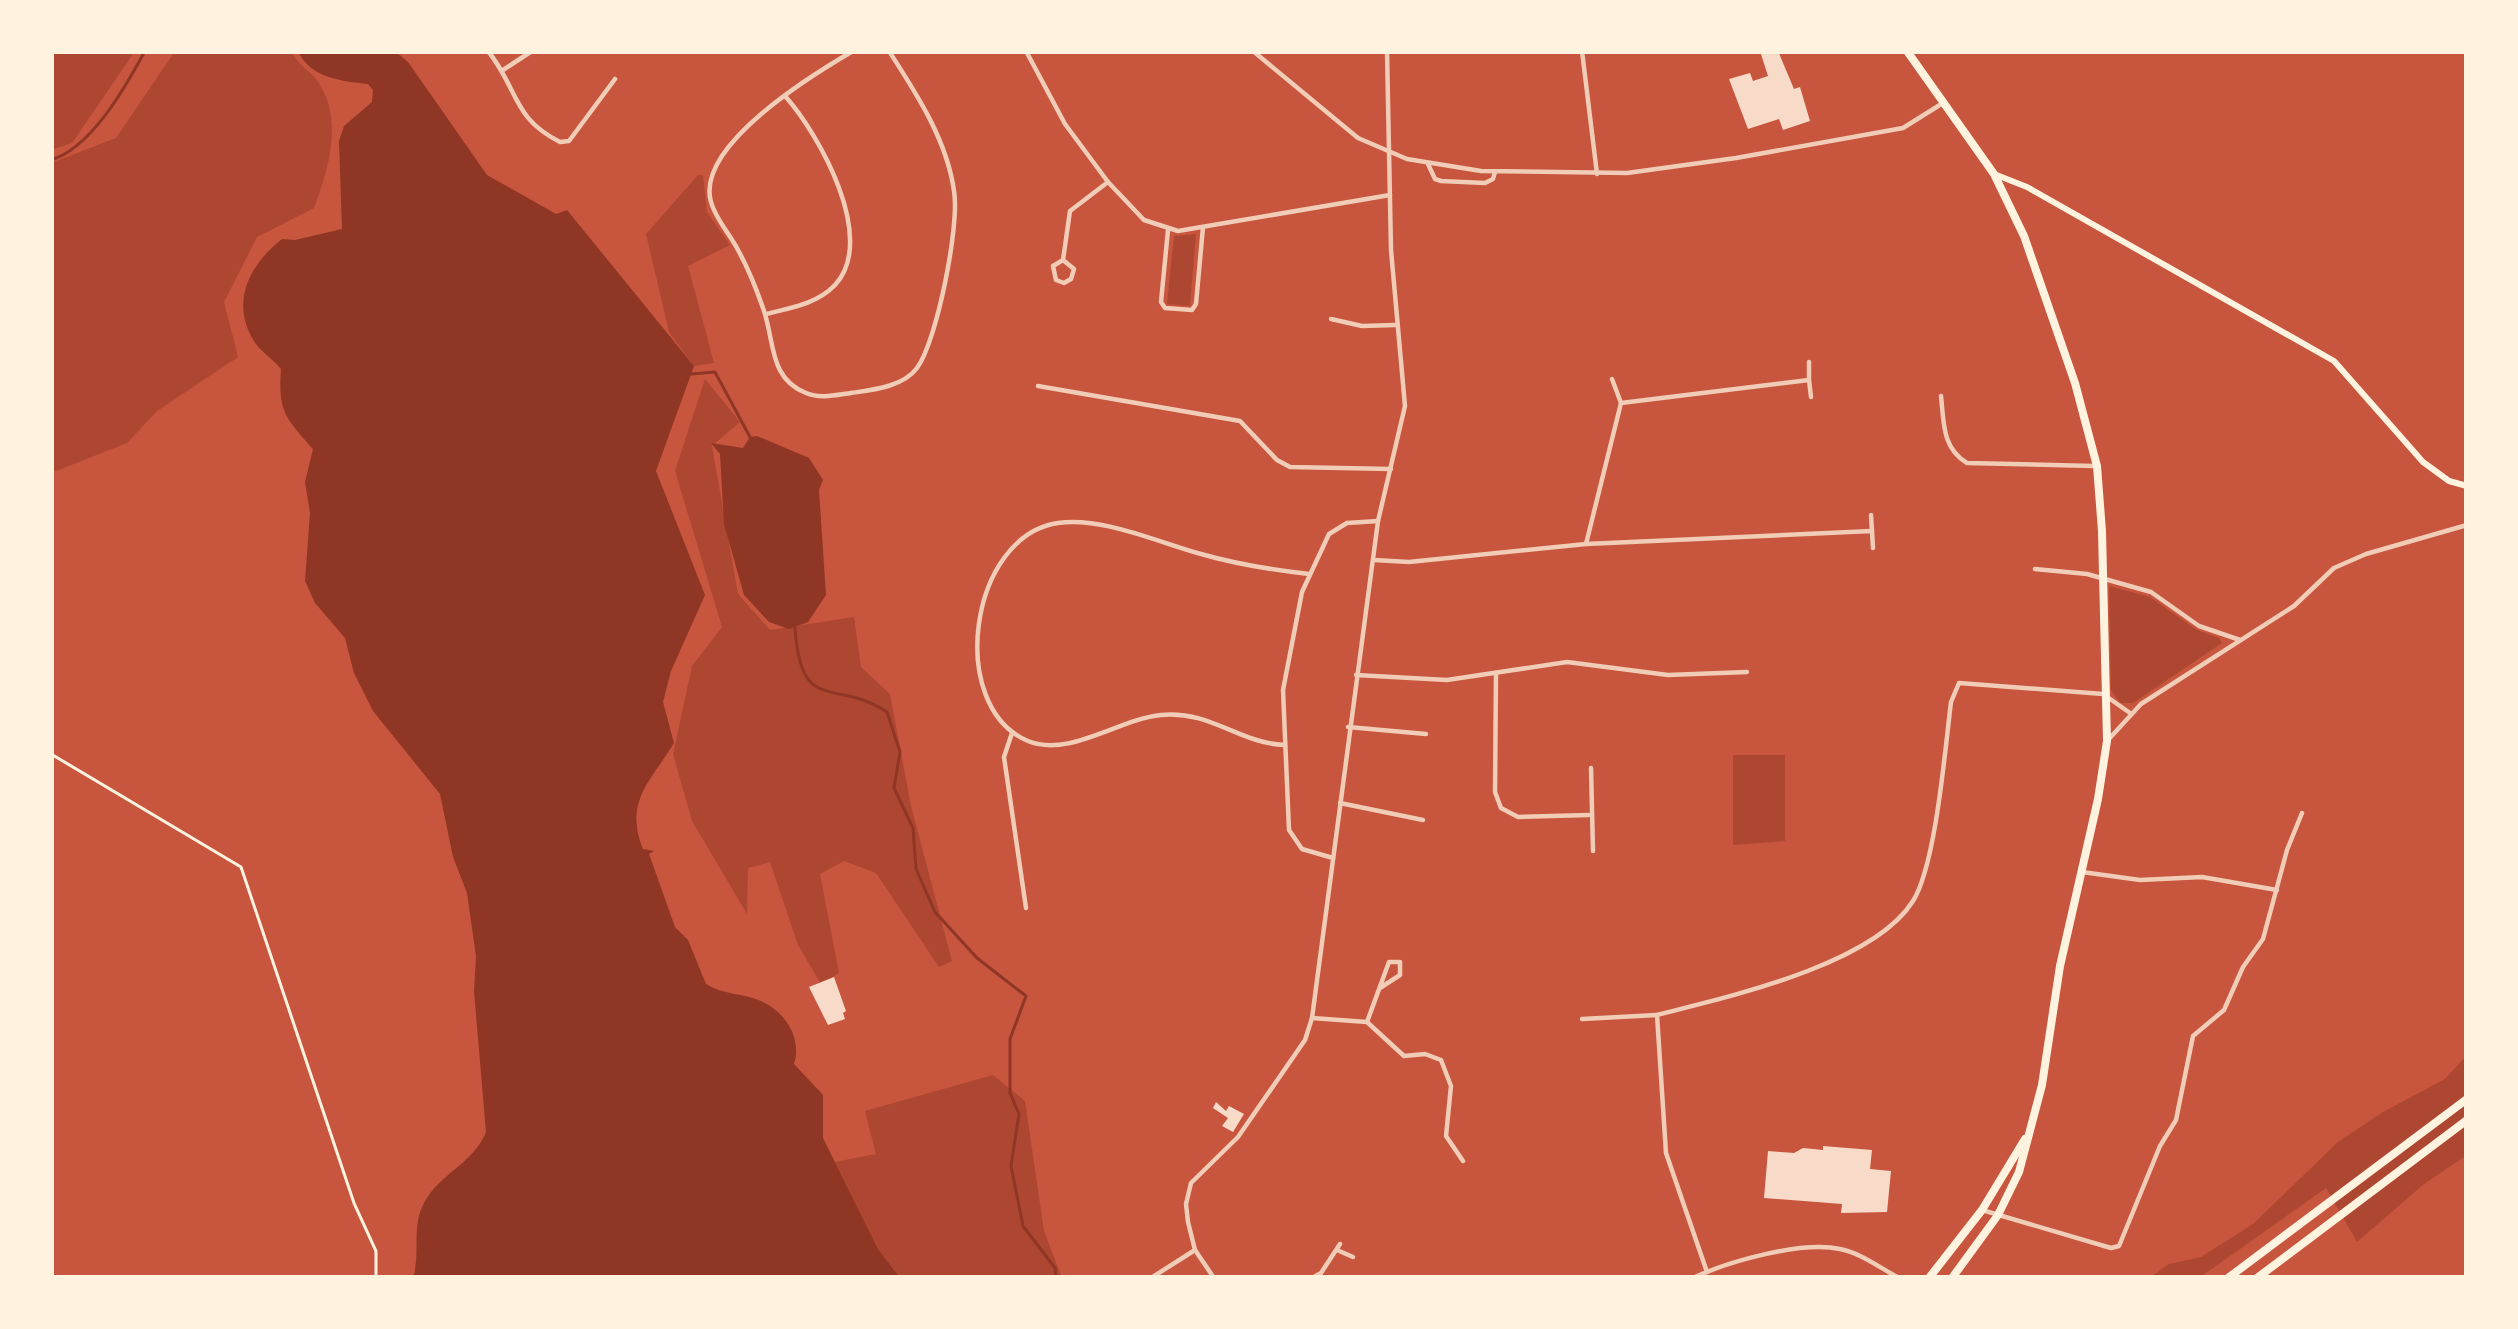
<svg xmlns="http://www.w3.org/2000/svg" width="2518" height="1329" font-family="'PT Sans',sans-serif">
<rect width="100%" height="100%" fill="#c8553d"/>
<!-- green -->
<g fill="#ae4732">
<polygon points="51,51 135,51 72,143 51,150"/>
<path d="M175,51H292C298,66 307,68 316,79C345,118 328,170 314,208L257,237L224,302L238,357L157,411L127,443L51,473V163L116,138Z"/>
<polygon points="698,175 703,175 707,212 730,245 688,266 714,363 694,366 669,332 646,234"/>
<polygon points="1196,234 1190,306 1167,304 1174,236"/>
<polygon points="705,379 740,422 712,446 738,594 770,630 854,617 861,667 890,694 911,806 952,961 939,967 876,873 844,861 820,874 839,973 821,984 798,945 770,862 748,868 747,914 692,821 673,754 692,666 722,627 675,471"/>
<polygon points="2109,586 2150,597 2197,630 2219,638 2222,643 2133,703 2120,703 2111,690"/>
<polygon points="1733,755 1785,755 1785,841 1733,845"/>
<polygon points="2467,1055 2467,1155 2424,1184 2357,1242 2326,1188 2199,1278 2149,1278 2169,1264 2201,1257 2253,1224 2338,1142 2383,1112 2445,1079"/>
<polygon points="993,1075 1025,1101 1044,1231 1062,1278 900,1278 878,1249 835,1162 876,1154 865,1111"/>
</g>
<!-- water -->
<g fill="#8f3625">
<path d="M298,51H395L408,62L487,175L556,214L567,210L694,366L656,471L705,595L671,671L663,702L674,743C650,782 624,802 643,849L654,851L649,854L675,927L688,940L706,984C723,995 743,993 761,1001C786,1012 802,1039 794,1064L823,1095V1138L878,1249L900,1278H413C421,1253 411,1227 424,1203C439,1174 474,1163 486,1132L474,991L476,956L467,893L453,857L440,794L373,711L354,673L345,638L315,603L305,581L310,513L305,482L313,449C285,417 278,412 281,369C273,359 260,351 254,341C230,303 249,265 282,239L295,240L342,229L339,141L344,126L372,102L373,90L368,84C341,81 310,78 298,51Z"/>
<polygon points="757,436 809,458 823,480 819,490 826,595 808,622 789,629 769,622 744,595 724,524 720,454 711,443 743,448 750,437"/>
</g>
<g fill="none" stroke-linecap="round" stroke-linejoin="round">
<!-- stream -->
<g stroke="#8f3625" stroke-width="3">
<path d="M51,160C91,148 125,88 145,51"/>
<polyline points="691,374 715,372 751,439"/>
<path d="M795,628C801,716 834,677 887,712L900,752L894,788L913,828L916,869L935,912L977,958L1026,996L1010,1039V1093L1019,1114L1011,1166L1023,1226L1055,1268L1056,1278"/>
</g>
</g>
<!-- building -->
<g fill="#f7dbc8">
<polygon points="1760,51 1778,51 1794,89 1800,87 1810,121 1783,130 1779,119 1748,129 1729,79 1750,73 1753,81 1768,76"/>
<polygon points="834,977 846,1011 843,1013 845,1019 828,1025 809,987"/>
<polygon points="1216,1102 1226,1111 1229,1106 1244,1114 1233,1132 1222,1126 1228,1118 1213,1108"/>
<polygon points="1823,1146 1872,1150 1870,1169 1891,1171 1887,1212 1841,1213 1842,1204 1764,1198 1768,1151 1794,1153 1803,1148 1823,1150"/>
</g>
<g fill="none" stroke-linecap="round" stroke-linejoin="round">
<!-- path -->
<polyline stroke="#fff3e0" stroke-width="3" points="51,754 241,867 354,1203 376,1251 376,1278"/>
<!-- minor -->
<g stroke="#f1ccb7" stroke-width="4.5">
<path d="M488,51C519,90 512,118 560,142L569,141L615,79"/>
<path d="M853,51C812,75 695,146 711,202C716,220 730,234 738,250C748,268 756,288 763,308C775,340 768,378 806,393C820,399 836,395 851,393C872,390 903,387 917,368C937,341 960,224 954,191C947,140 916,93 889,51"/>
<polyline points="1026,51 1065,124 1108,182 1144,220 1178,231 1390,195"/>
<polyline points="1253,51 1358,138 1407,159 1481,171 1627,173 1736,158 1903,128 1943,103"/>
<polyline points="1582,51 1597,174"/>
<polyline points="503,70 532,51"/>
<polyline points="1428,164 1435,179 1441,181 1485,183 1493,179 1495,172"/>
<polyline points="1168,230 1161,302 1165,308 1192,310 1196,304 1203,227"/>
<polyline points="1063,260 1074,269 1071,279 1064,283 1056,280 1053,266 1063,260 1070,211 1108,182"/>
<path d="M766,314C790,308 817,304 835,285C878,239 819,134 785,96"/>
<polyline points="1331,319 1362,326 1395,325"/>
<polyline points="1612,379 1621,403"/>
<polyline points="1809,380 1811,397"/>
<polyline points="1038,386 1240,421 1277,460 1290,467 1391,469"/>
<path d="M1941,396C1944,423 1942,448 1967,463L2094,466"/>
<polyline points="1871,515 1872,531"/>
<polyline points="1586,544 1872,531 1873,548"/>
<polyline points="1374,560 1409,562 1586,544 1621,403 1809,380 1809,362"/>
<polyline points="2035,569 2087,574 2151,592 2199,626 2240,640"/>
<polyline points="1496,673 1495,792 1501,808 1518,817 1589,815"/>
<polyline points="1356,675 1447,680 1567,662 1668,675 1747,672"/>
<polyline points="1348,727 1426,734"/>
<polyline points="1012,733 1004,757 1026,908"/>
<polyline points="2108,740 2141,704 2294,606 2334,568 2366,554 2467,525"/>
<path d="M1284,745C1239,743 1210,710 1161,715C1119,719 1069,758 1028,741C946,707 969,536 1058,523C1104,517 1157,542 1201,554C1236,564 1273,570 1309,574"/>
<polyline points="1591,768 1593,851"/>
<polyline points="1340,803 1423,820"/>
<polyline points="1333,858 1302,849 1289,830 1283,690 1302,592 1329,534 1347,523 1378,521"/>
<polyline points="2082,872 2140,880 2202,877 2277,890"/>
<polyline points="1312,1018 1367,1022 1404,1056 1425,1054 1441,1060 1451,1086 1446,1136 1463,1161"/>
<polyline points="1582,1019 1657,1015"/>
<polyline points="1367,1022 1389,962 1400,962 1400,975 1380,988"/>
<polyline points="1982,1210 2111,1248 2119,1246 2160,1146 2176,1120 2193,1036 2224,1010 2243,967 2263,939 2287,850 2302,813"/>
<polyline points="1337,1250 1353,1257"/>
<path d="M1707,1272L1666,1153L1657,1015C1727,997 1873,965 1913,901C1936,864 1945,749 1951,702L1959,683L2103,694L2130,713"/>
<polyline points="1151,1278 1195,1250"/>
<polyline points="1214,1278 1195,1250 1188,1222 1186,1204 1191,1183 1238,1137 1305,1040 1312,1018 1378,521 1405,406 1391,250 1387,51"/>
<polyline points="1312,1278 1321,1273 1340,1244"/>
<path d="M1693,1278C1729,1261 1801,1241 1840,1249C1861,1253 1880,1268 1899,1278"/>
</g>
<!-- secondary -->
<polyline stroke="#fff3e0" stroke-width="6" points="1994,174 2027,187 2334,361 2423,462 2449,481 2467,486"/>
<!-- trunk -->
<g stroke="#fff3e0" stroke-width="8">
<polyline points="1907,51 1994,174 2024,236 2075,383 2097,466 2102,531 2107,741 2098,799 2060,966 2042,1085 2019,1172 1998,1215 1952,1278"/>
<polyline points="1929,1278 1982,1210 2025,1139"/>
<polyline points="2228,1278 2467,1099"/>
<polyline points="2257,1278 2467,1120"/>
</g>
</g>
<!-- border -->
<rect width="2518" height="1329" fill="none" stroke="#fff3e0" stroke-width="108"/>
</svg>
